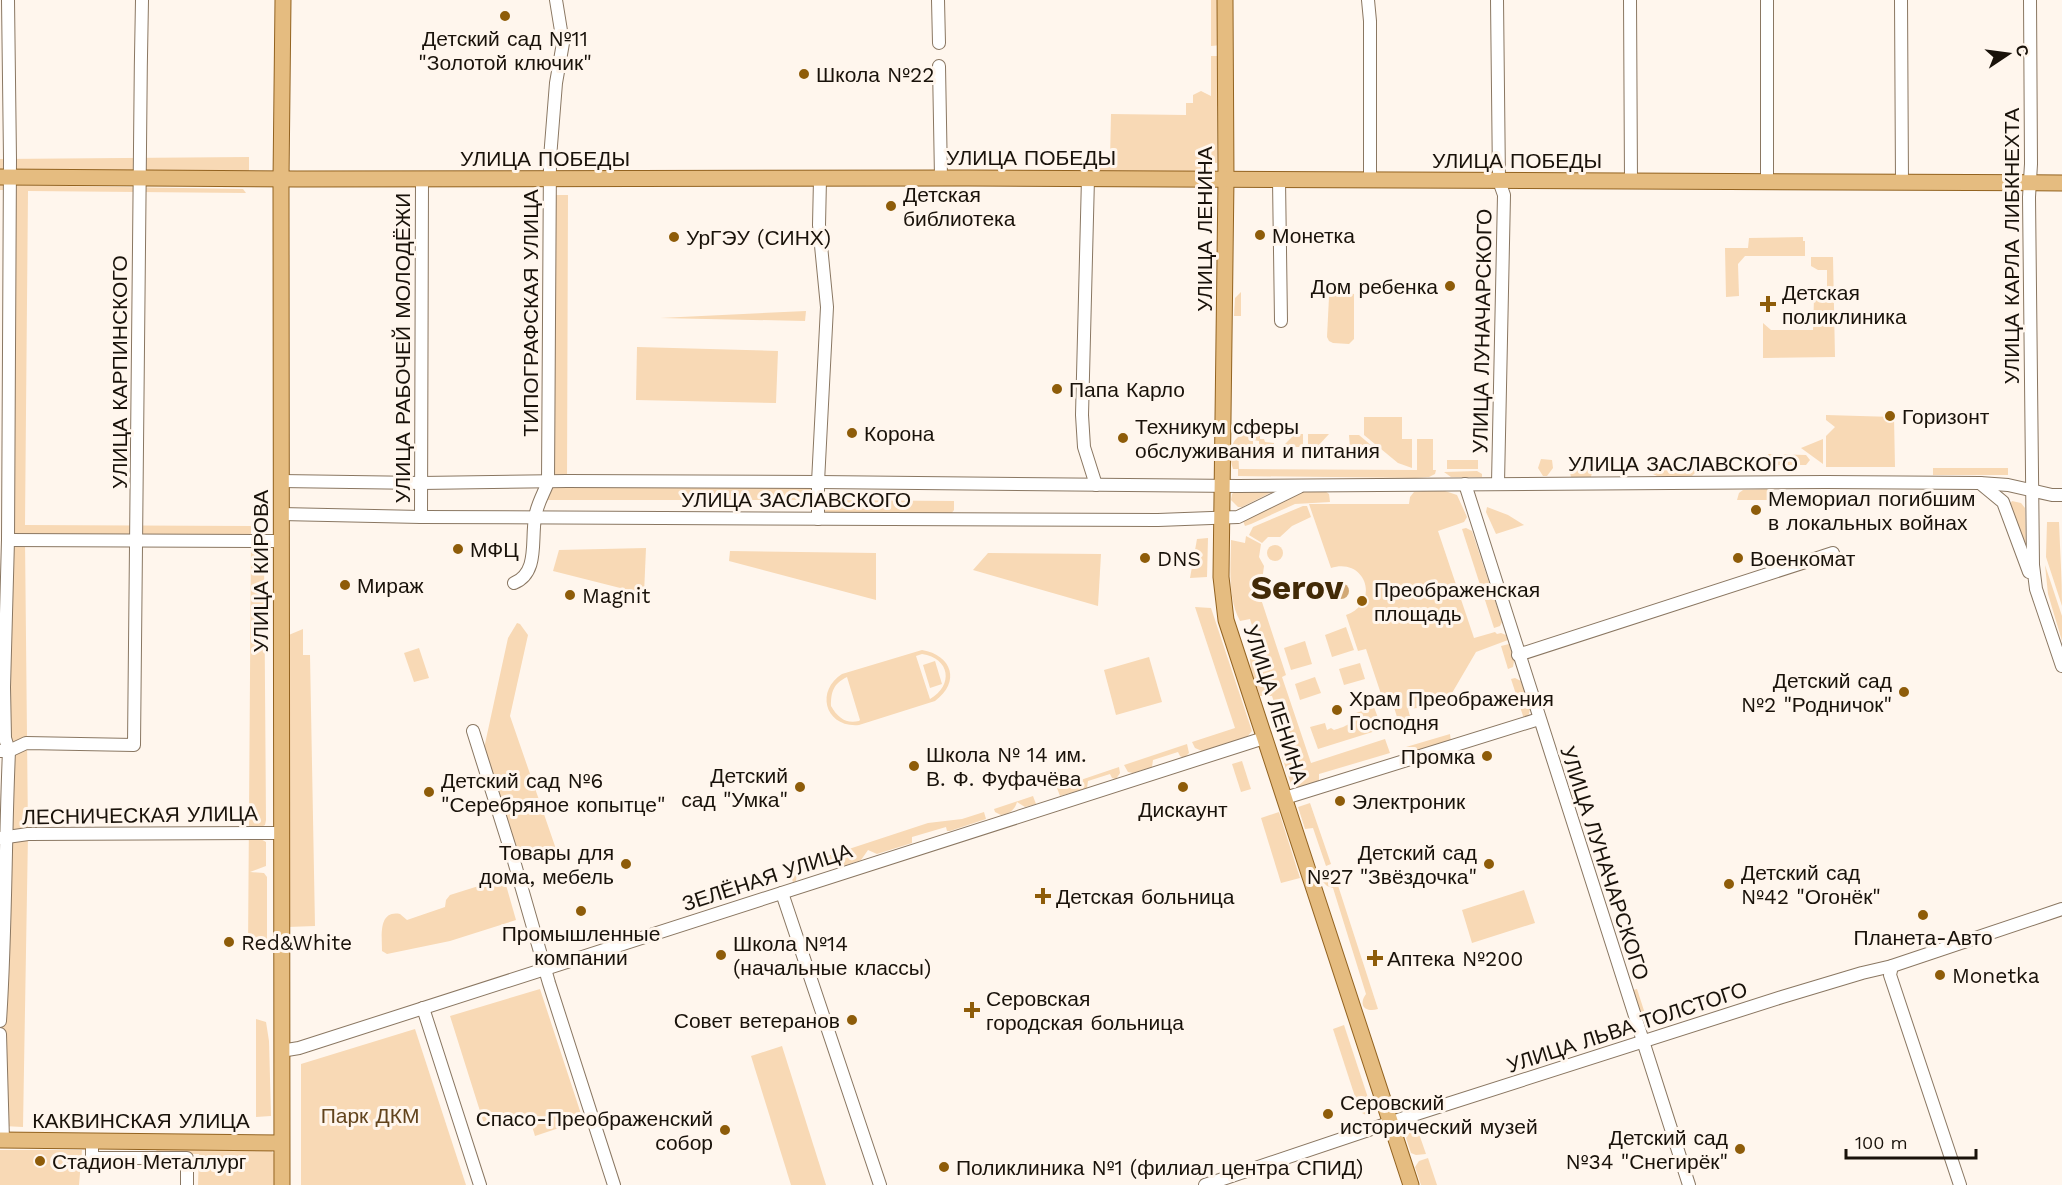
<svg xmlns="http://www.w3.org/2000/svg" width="2062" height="1185" font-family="'Work Sans',sans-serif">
<rect width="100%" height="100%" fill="#fff6ed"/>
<!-- green -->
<g fill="#f8d9b5" fill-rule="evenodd">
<polygon points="1211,0 1220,0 1222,45 1211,46"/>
<polygon points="1211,56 1218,56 1222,100 1217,107 1217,163 1210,162 1210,172 1101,172 1096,161 1110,160 1111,114 1186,115 1186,103 1193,103 1193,95 1201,91 1211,96"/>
<polygon points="249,157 249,171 157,173 0,173 0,159"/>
<polygon points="0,185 243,189 246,193 28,191 25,525 251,526 251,535 25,540 28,834 23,1127 3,1126 0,1034 9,190 0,190"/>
<polygon points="550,195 568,195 567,481 818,482 818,500 548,500"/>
<polygon points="1803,237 1803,241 1805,241 1805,256 1745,256 1738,264 1739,296 1726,297 1725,248 1748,248 1749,238"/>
<polygon points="1811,257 1833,257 1835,357 1763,358 1763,323 1771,330 1813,330 1814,298 1818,294 1827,290 1827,270 1818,270 1811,266"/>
<polygon points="1335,291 1354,294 1354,339 1349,344 1333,343 1329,341 1327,337 1329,297 1331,293"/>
<polygon points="1241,292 1241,316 1234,316 1235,298"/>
<polygon points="806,311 805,321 660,318"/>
<polygon points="637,347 778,351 776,403 636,400"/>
<polygon points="1826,415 1894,417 1895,467 1826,467 1826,436 1835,427 1826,420"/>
<polygon points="1364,417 1402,417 1402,439 1412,439 1412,468 1398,463 1364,435"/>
<path d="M1244,433L1260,435V439H1264L1265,442L1274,443V447H1259V441L1253,440V446H1238L1239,469L1417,470V439H1433V470H1436L1435,474L1429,477L1416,478L1238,476V469H1233C1228,454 1230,440 1244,433Z"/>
<polygon points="1295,434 1303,434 1303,444 1299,447 1282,447"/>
<polygon points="1308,434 1329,434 1318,446 1308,446"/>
<polygon points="1349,435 1359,435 1372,446 1350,448"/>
<polygon points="1823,439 1823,464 1801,448"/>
<polygon points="1768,454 1806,455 1810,460 1806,465 1773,465"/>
<polygon points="1541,459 1552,460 1553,468 1547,476 1543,476 1538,468"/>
<rect x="1447" y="460" width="31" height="9"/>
<polygon points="1701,467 1692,476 1657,476 1653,474 1650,468"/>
<polygon points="1569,468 1593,468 1591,477 1571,477"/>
<rect x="1933" y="468" width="75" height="7"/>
<polygon points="1477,471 1482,474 1482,477 1451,477 1444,472"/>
<polygon points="1767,489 1772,493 1774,500 1737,500 1739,493 1743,490"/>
<path d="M1431,490L1445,491L1457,495L1467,517L1464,522L1438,531L1474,638L1495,632L1497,634L1501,633L1506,635L1508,640L1476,652L1445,705L1408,709L1413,727L1401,730L1393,704L1385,706L1366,649L1358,651L1346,615C1381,603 1366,557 1331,568L1309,504H1409L1410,497L1414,492Z"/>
<polygon points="1235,491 1271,491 1272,492 1242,507 1238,507 1231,500 1232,494"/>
<polygon points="1325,491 1329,494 1330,502 1295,504 1251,524 1245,526 1243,521 1300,492"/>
<polygon points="821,500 954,501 954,510 951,514 826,513 823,510"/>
<polygon points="2012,501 2021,503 2025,508 2026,552 2010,504"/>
<polygon points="1303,506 1307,506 1311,517 1292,526 1280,537 1268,537 1262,543 1249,535 1253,527"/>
<polygon points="1487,507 1508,515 1524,525 1496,534 1486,512"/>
<path d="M2047,522H2059C2060,550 2062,578 2062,606L2046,557Z"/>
<polygon points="1466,528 1472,531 1502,622 1500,626 1494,628 1462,529"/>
<path d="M1246,536L1261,544L1259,557L1264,566L1260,596L1286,675L1282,677L1311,763L1385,739L1390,753L1319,774V783L1299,789L1292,787L1282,757L1290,749L1272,696H1260L1251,671L1249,648L1258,645L1250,619L1240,621C1227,597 1231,566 1231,540L1245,543Z"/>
<polygon points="1208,538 1207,577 1190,578 1197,539"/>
<polygon points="251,540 261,547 264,551 266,820 265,825 250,833 266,842 266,866 250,872 264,873 267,877 267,939 258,946 248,949"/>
<circle cx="1275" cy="553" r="8"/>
<polygon points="646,548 644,594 553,571 559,550"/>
<polygon points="730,551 876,553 876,600 729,561"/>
<polygon points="988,553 1101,554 1098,606 973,570"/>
<polygon points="2045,565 2062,616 2062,641 2048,594"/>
<polygon points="1195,607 1211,608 1252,731 1247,737 1202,751 1195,748 1192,742 1235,728"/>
<polygon points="517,623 520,624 528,635 510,716 556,849 520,861 483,753 508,638"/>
<polygon points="1346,627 1354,650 1332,657 1325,635"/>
<polygon points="303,629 303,655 310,655 315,926 288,927 284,637"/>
<polygon points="1305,641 1312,664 1291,670 1284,648"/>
<polygon points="1509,644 1514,661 1513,667 1508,669 1501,646"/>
<polygon points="419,648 429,678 414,682 404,653"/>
<path d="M922,650C952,655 961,682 935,701L859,725C825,728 815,691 842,674ZM922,654C950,658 954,685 930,699L916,656ZM847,677L860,720L859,721C846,724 838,718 831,706C831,692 833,684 847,677Z"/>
<polygon points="1149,657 1162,702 1116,715 1104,670"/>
<polygon points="935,661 942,684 930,688 923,665"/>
<polygon points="1360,663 1365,679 1344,685 1339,669"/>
<polygon points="1315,677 1321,693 1300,700 1295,684"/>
<polygon points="1515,678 1521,681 1530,709 1529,714 1524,719 1511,679"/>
<path d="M1374,707L1382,729L1318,749L1310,727L1325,723L1327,730L1331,728L1334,730C1346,726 1350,726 1356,713Z"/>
<polygon points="1450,734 1451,742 1410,754 1406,747"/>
<polygon points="1187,744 1189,753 1184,758 1180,756 1178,752 1153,760 1152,767 1133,773 1128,772 1124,765"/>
<polygon points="1242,761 1251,789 1241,792 1232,764"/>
<polygon points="1119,767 1120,773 1116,779 1112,778 1110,774 1088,781 1087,788 1060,796 1057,788"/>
<path d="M1033,796L1036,804L1025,807L1017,802C1015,810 1009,814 1001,815L995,812L994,809Z"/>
<polygon points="1310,803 1331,864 1326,866 1313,828 1305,829 1298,807"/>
<polygon points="984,812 986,819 950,831 947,831 946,827 912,837 912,843 877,854 868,850 861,860 838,868 834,862 797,874 796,881 793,882 788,869 928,823 962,819"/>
<polygon points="1279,812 1300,878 1281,883 1261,818"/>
<path d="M1333,870L1378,1009C1365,1013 1358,1005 1366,994L1333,888L1327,886L1323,882V875Z"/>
<path d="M504,878L516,920L450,941L387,954L382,951C382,936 378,910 400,914L407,920L445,907L446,900L450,895Z"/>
<polygon points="1524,890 1535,923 1472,943 1462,910"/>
<polygon points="540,989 583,1120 535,1136 528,1113 485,1127 450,1016"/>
<polygon points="1637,989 1649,1026 1641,1029 1629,991"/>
<polygon points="256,1019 266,1022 269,1041 271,1116 256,1117"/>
<polygon points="1344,1025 1373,1113 1366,1115 1360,1112 1333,1029"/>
<polygon points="415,1029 466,1185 301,1185 301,1064"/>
<polygon points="782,1046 826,1185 791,1185 751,1056"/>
<polygon points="1417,1128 1426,1154 1416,1155 1411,1153 1406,1138 1410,1132"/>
<polygon points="157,1145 268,1146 274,1154 274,1185 198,1185 199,1154 156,1154"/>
<polygon points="0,1150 82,1150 79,1185 0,1185"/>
<polygon points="1428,1158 1437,1185 1421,1185 1415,1167 1419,1161"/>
</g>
<!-- water -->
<circle fill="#d2a875" cx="1341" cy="591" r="8"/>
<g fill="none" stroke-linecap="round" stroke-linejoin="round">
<defs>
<g id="minor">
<polyline points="938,0 939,43"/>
<polyline points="1368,0 1370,21 1370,180"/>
<polyline points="1497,0 1499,181 1504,195 1498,483"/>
<polyline points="1630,0 1631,181"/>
<polyline points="1901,0 1902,183"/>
<polyline points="2030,0 2031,164 2029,197 2033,565 2036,589 2062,666"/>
<polyline points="939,66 941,178"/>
<polyline points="1088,178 1082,415 1084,447 1096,485"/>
<polyline points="1279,180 1281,321"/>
<polyline points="1767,182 1767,0"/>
<polyline points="281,481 421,483 567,481 818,482 1238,486 1826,482 1980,483 2008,485 2052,495 2062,495"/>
<polyline points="1980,483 2003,502 2029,572"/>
<polyline points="1465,484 1689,1185"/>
<polyline points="281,514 421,517 1158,520 1238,517 1299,487"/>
<polyline points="421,517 422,179"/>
<polyline points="818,519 818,482 827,307 819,225 820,179"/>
<polyline points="8,540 281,541"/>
<path d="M514,583C539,573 531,540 535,518C536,506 544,493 548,482L550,158L556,83L563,43L556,0"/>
<polyline points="1518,655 1833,553"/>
<polyline points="473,731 514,861 549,983 614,1185"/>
<path d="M0,751H9L26,743L134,745C139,496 137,248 142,0"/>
<polyline points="1285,798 1539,719"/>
<polyline points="0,838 28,834 281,833"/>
<polyline points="782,893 880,1185"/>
<polyline points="1892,966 1890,975 1960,1185"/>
<polyline points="423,1008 480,1185"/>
<path d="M0,1021C6,931 5,841 9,751L5,738L4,687L8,540L10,159L8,0"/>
<polyline points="0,1034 3,1140"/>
<polyline points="281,1051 299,1048 1264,738"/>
<polyline points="92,1140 92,1158 187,1158 187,1185"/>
<polyline points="1205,1185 1413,1115 1782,997 1862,973 1892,966 2062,909"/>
</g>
<g id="major">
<polyline points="1225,0 1226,179 1221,577 1226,620 1411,1185"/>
<polyline points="0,177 297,179 968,178 2062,183"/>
<polyline points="0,1140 281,1143"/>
<polyline points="282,1185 281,179 283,0"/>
</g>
</defs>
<!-- minor casing -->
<use href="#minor" stroke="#8a7762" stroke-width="14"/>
<!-- major casing -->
<use href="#major" stroke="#936320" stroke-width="17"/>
<!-- minor -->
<use href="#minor" stroke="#fff" stroke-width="12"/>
<!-- major -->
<use href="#major" stroke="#e5bc80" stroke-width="15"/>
</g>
<!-- markers -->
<g fill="#8e5c09" stroke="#fff6ed" stroke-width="2">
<circle cx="505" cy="16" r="6"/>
<circle cx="804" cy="74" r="6"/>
<circle cx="891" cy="206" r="6"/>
<circle cx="1260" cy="235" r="6"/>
<circle cx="674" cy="237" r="6"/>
<circle cx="1450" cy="286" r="6"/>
<path d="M1765 295h6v6h6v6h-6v6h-6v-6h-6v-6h6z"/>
<circle cx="1057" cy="389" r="6"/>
<circle cx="1890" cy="416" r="6"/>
<circle cx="852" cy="433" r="6"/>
<circle cx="1123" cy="438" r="6"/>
<circle cx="1756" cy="510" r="6"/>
<circle cx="458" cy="549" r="6"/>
<circle cx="1145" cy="558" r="6"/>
<circle cx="1738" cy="558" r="6"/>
<circle cx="345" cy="585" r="6"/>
<circle cx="570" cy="595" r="6"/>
<circle cx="1362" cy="601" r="6"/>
<circle cx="1904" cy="692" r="6"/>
<circle cx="1337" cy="710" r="6"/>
<circle cx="1487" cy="756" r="6"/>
<circle cx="914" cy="766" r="6"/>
<circle cx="800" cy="787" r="6"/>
<circle cx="1183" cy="787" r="6"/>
<circle cx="429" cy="792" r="6"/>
<circle cx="1340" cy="801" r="6"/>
<circle cx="626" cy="864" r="6"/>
<circle cx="1489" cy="864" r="6"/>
<circle cx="1729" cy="884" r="6"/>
<path d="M1040 887h6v6h6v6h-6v6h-6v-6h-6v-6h6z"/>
<circle cx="581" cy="911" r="6"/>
<circle cx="1923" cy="915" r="6"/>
<circle cx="229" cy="942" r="6"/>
<circle cx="721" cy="955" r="6"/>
<path d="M1372 949h6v6h6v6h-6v6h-6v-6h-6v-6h6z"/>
<circle cx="1940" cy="975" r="6"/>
<path d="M969 1001h6v6h6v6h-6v6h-6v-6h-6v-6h6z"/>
<circle cx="852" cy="1020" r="6"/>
<circle cx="1328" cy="1114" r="6"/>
<circle cx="725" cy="1130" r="6"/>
<circle cx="1740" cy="1149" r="6"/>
<circle cx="40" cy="1161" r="6"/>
<circle cx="944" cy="1167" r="6"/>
</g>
<g text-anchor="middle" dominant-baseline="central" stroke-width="6" stroke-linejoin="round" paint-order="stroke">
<!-- poi labels -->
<g font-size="21" fill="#19120a" stroke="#fff6ed" text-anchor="start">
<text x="505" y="38" text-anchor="middle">Детский сад №11<tspan x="505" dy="24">"Золотой ключик"</tspan></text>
<text x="816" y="74">Школа №22</text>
<text x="903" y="194">Детская<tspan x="903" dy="24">библиотека</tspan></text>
<text x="1272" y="235">Монетка</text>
<text x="686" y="237">УрГЭУ (СИНХ)</text>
<text x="1438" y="286" text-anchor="end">Дом ребенка</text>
<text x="1782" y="292">Детская<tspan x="1782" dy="24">поликлиника</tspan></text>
<text x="1069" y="389">Папа Карло</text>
<text x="1902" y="416">Горизонт</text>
<text x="1135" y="426">Техникум сферы<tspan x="1135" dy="24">обслуживания и питания</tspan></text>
<text x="864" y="433">Корона</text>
<text x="1768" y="498">Мемориал погибшим<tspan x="1768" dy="24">в локальных войнах</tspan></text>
<text x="470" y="549">МФЦ</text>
<text x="1157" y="558">DNS</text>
<text x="1750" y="558">Военкомат</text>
<text x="357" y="585">Мираж</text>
<text x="1374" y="589">Преображенская<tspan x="1374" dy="24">площадь</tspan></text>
<text x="582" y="595">Magnit</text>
<text x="1892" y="680" text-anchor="end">Детский сад<tspan x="1892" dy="24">№2 "Родничок"</tspan></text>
<text x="1349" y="698">Храм Преображения<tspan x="1349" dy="24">Господня</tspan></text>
<text x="926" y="754">Школа № 14 им.<tspan x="926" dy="24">В. Ф. Фуфачёва</tspan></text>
<text x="1475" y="756" text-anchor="end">Промка</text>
<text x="788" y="775" text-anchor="end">Детский<tspan x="788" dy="24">сад "Умка"</tspan></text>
<text x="441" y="780">Детский сад №6<tspan x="441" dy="24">"Серебряное копытце"</tspan></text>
<text x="1352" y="801">Электроник</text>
<text x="1183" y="809" text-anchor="middle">Дискаунт</text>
<text x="614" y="852" text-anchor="end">Товары для<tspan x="614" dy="24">дома, мебель</tspan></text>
<text x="1477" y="852" text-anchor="end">Детский сад<tspan x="1477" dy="24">№27 "Звёздочка"</tspan></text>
<text x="1741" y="872">Детский сад<tspan x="1741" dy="24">№42 "Огонёк"</tspan></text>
<text x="1056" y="896">Детская больница</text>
<text x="581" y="933" text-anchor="middle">Промышленные<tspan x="581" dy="24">компании</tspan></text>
<text x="1923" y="937" text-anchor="middle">Планета-Авто</text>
<text x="241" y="942">Red&amp;White</text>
<text x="733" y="943">Школа №14<tspan x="733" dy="24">(начальные классы)</tspan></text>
<text x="1387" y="958">Аптека №200</text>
<text x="1952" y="975">Monetka</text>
<text x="986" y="998">Серовская<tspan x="986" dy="24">городская больница</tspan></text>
<text x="840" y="1020" text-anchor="end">Совет ветеранов</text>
<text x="1340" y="1102">Серовский<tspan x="1340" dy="24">исторический музей</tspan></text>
<text x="713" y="1118" text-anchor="end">Спасо-Преображенский<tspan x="713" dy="24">собор</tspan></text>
<text x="1728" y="1137" text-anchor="end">Детский сад<tspan x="1728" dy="24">№34 "Снегирёк"</tspan></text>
<text x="52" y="1161">Стадион Металлург</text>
<text x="956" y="1167">Поликлиника №1 (филиал центра СПИД)</text>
</g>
<!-- street labels -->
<g font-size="21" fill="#19120a" stroke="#fff6ed">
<text x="1031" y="157">УЛИЦА ПОБЕДЫ</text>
<text x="545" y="158">УЛИЦА ПОБЕДЫ</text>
<text x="1517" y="160">УЛИЦА ПОБЕДЫ</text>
<text transform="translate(1204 229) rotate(-90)">УЛИЦА ЛЕНИНА</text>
<text transform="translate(2011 246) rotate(-90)">УЛИЦА КАРЛА ЛИБКНЕХТА</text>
<text transform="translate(530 313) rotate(-90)">ТИПОГРАФСКАЯ УЛИЦА</text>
<text transform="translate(1482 331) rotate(-89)">УЛИЦА ЛУНАЧАРСКОГО</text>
<text transform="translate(402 348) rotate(-90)">УЛИЦА РАБОЧЕЙ МОЛОДЁЖИ</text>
<text transform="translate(119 372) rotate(-90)">УЛИЦА КАРПИНСКОГО</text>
<text x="1683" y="463">УЛИЦА ЗАСЛАВСКОГО</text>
<text x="796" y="499">УЛИЦА ЗАСЛАВСКОГО</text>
<text transform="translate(260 571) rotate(-90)">УЛИЦА КИРОВА</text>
<text transform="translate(1276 704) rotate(72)">УЛИЦА ЛЕНИНА</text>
<text transform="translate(140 815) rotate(-1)">ЛЕСНИЧЕСКАЯ УЛИЦА</text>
<text transform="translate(1605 863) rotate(72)">УЛИЦА ЛУНАЧАРСКОГО</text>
<text transform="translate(767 877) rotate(-18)">ЗЕЛЁНАЯ УЛИЦА</text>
<text transform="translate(1627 1027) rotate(-18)">УЛИЦА ЛЬВА ТОЛСТОГО</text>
<text x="141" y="1120">КАКВИНСКАЯ УЛИЦА</text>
</g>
<!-- park labels -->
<g font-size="21" fill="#62441d" stroke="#fff6ed">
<text x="370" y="1115">Парк ДКМ</text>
</g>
<!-- town labels -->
<g font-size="33" font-weight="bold" fill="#422a07" stroke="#fff6ed">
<text x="1297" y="587">Serov</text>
</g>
</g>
<!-- north arrow -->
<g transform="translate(2008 54) rotate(77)" stroke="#fff6ed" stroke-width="4.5" paint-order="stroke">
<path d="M0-4.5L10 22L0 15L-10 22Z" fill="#19120a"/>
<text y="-9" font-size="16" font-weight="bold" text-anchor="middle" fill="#19120a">С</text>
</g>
<!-- scale -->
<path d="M1846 1149v9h130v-9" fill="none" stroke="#19120a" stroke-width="3"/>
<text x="1855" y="1149" font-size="18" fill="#19120a" stroke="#fff6ed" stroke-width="4.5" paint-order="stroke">100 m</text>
</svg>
